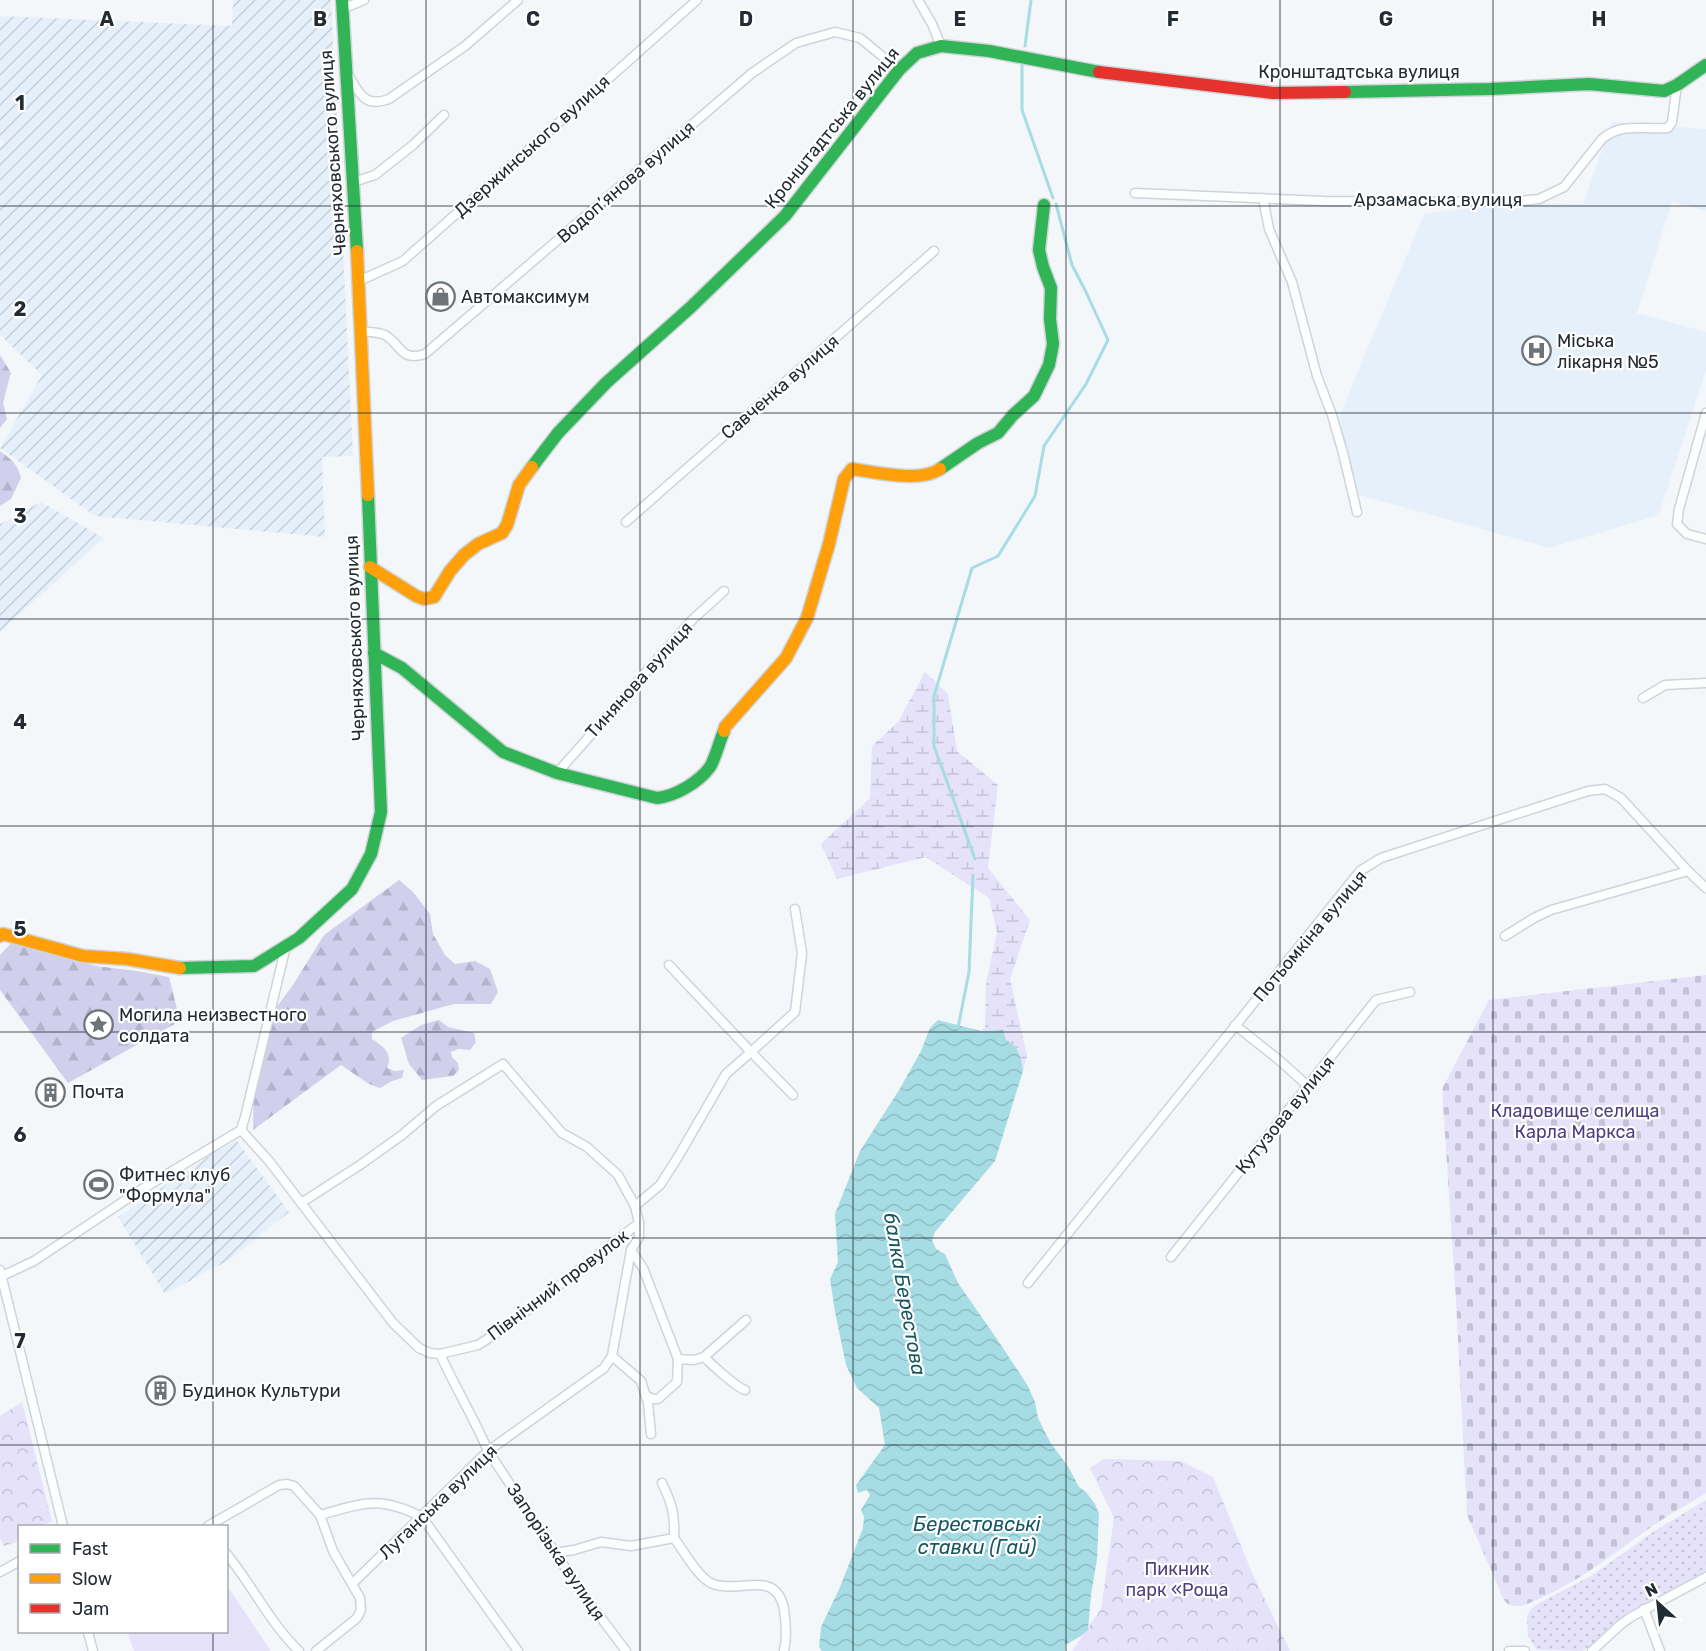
<svg xmlns="http://www.w3.org/2000/svg" width="1706" height="1651" font-family="Rubik,sans-serif">
<defs>
<pattern id="industrial-furrows" width="10" height="10" patternUnits="userSpaceOnUse" patternTransform="scale(1.5)"><rect width="10" height="10" fill="#e6f0fb"/><path d="M-1 1l2-2M0 10L10 0M9 11l2-2" fill="none" stroke="#c5ced8"/></pattern>
<pattern id="grass-dots" width="8" height="8" patternUnits="userSpaceOnUse" patternTransform="scale(1.5)"><rect width="8" height="8" fill="#e5e2fa"/><path d="M2 2h.1M6 6h.1" fill="none" stroke="#c4c2d7" stroke-width="1.8" stroke-linecap="round"/></pattern>
<pattern id="forest-firs" width="22" height="20" patternUnits="userSpaceOnUse" patternTransform="scale(1.5)"><rect width="22" height="20" fill="#d2cfed"/><path d="M5 1l3.5 6h-7zM16 11l3.5 6h-7z" fill="#b4b2cc"/></pattern>
<pattern id="wetland-marsh" width="20" height="14" patternUnits="userSpaceOnUse" patternTransform="scale(1.5)"><rect width="20" height="14" fill="#e5e2fa"/><path d="M1 5h8M5 5V1M11 12h8M15 12V8" fill="none" stroke="#c4c2d7"/></pattern>
<pattern id="cemetery-stones" width="16" height="16" patternUnits="userSpaceOnUse" patternTransform="scale(1.5)"><rect width="16" height="16" fill="#e5e2fa"/><path d="M2 7V4a2 2 0 0 1 4 0v3zM10 15v-3a2 2 0 0 1 4 0v3z" fill="#c4c2d7"/></pattern>
<pattern id="park-crowns" width="20" height="18" patternUnits="userSpaceOnUse" patternTransform="scale(1.5)"><rect width="20" height="18" fill="#e5e2fa"/><path d="M2 6a3 3 0 1 1 6 0M12 15a3 3 0 1 1 6 0" fill="none" stroke="#c4c2d7"/></pattern>
<pattern id="water-waves" width="16" height="10" patternUnits="userSpaceOnUse" patternTransform="scale(1.5)"><rect width="16" height="10" fill="#a6dde4"/><path d="M0 5q4-4 8 0t8 0" fill="none" stroke="#8fbec4"/></pattern>
</defs>
<rect width="100%" height="100%" fill="#f4f7f9"/>
<!-- built -->
<polygon fill="#e6f0fb" points="1612,122 1706,129 1706,211 1672,202 1637,313 1706,332 1706,370 1659,515 1549,548 1356,494 1338,419 1424,214 1509,203 1583,204"/>
<!-- industrial -->
<g fill="url(#industrial-furrows)">
<polygon points="233,0 331,0 353,456 322,457 325,537 95,516 0,448 42,375 0,335 0,148 4,143 0,139 0,16 232,26"/>
<polygon points="41,502 104,538 0,632 0,524"/>
<polygon points="237,1141 289,1212 229,1260 165,1294 118,1217 221,1148"/>
</g>
<!-- grass -->
<polygon fill="url(#grass-dots)" points="1706,1500 1706,1572 1629,1613 1596,1643 1582,1651 1537,1650 1528,1636 1527,1616 1530,1610 1539,1603 1591,1576 1656,1530"/>
<!-- forest -->
<g fill="url(#forest-firs)">
<polygon points="0,355 11,373 3,402 7,419 0,428"/>
<path d="M0,451C12,460 17,463 21,478L11,499L0,506Z"/>
<path d="M399,880L413,892L430,914L433,934L445,955L455,964L475,961L490,969L498,992L491,1004H454L393,1021L372,1032V1039C384,1047 393,1053 387,1068L395,1071L404,1070L402,1078L392,1081L380,1088L369,1084L341,1065L253,1130L254,1067L269,1017L293,985L324,935Z"/>
<polygon points="11,943 96,966 137,971 169,977 180,1021 68,1083 0,990 0,955"/>
<polygon points="439,1020 448,1027 474,1033 476,1042 470,1050 458,1049 451,1052 452,1057 458,1063 459,1070 453,1076 422,1080 409,1064 401,1038 421,1025"/>
</g>
<!-- wetland -->
<path fill="url(#wetland-marsh)" d="M925,672L948,694L957,751L998,785L988,868L1030,920L1010,979L1027,1056L1023,1071C1021,1057 1019,1046 1006,1040L1003,1030L981,1031L985,1027L986,983L997,932L989,898L926,857L837,879L821,844L870,798L872,746L898,722Z"/>
<!-- cemetery -->
<path fill="url(#cemetery-stones)" d="M1706,975V1493C1689,1504 1671,1513 1654,1525C1617,1551 1583,1579 1541,1598C1533,1601 1524,1607 1515,1606C1506,1606 1503,1599 1500,1591L1467,1515L1456,1300L1442,1089L1489,1000Z"/>
<!-- park -->
<g fill="url(#park-crowns)">
<polygon points="22,1402 52,1521 42,1526 20,1526 19,1540 14,1543 4,1546 0,1539 0,1416"/>
<polygon points="1104,1459 1181,1461 1213,1477 1252,1573 1290,1651 1072,1651 1101,1609 1114,1518 1090,1468"/>
</g>
<!-- pitch -->
<polygon fill="#e5e2fa" points="227,1586 271,1651 134,1651 127,1632 226,1632"/>
<!-- water -->
<path fill="url(#water-waves)" d="M938,1020L981,1031L1003,1030L1006,1040C1019,1046 1021,1057 1023,1071L995,1161L935,1232L932,1240L936,1249L945,1254L958,1283L997,1339L1028,1386L1035,1402L1038,1418L1050,1442L1069,1468L1079,1487L1086,1492L1095,1504L1099,1514L1097,1559L1091,1595L1088,1630L1081,1636L1065,1645V1651H822L819,1647L821,1627L840,1587L863,1528L864,1517L861,1510L870,1495L867,1490L858,1493L856,1485L885,1445L879,1408L857,1388L846,1365L835,1312L830,1279L838,1262L835,1214L860,1151L899,1090L921,1051L930,1028Z"/>
<g fill="none" stroke-linecap="round" stroke-linejoin="round">
<!-- stream -->
<g stroke="#a6dde4" stroke-width="3">
<polyline points="1025,46 1031,0"/>
<polyline points="1022,61 1022,110 1053,198"/>
<polyline points="975,859 934,746 934,696 972,568 998,556 1035,496 1044,446 1086,384 1108,340 1086,292 1072,265 1056,204"/>
<polyline points="958,1028 969,972 973,875"/>
</g>
<defs>
<g id="street">
<polyline points="918,0 932,24 941,46"/>
<polyline points="342,9 364,0"/>
<path d="M349,76C359,94 366,108 389,99L465,46L518,0"/>
<polyline points="353,182 375,175 413,145 444,115"/>
<path d="M1135,193L1324,201L1511,202L1539,199L1564,187L1602,139C1622,122 1644,130 1668,128L1672,122L1677,85"/>
<polyline points="1263,198 1269,229 1292,282 1317,376 1332,415 1343,453 1357,512"/>
<polyline points="359,281 403,261 697,0"/>
<path d="M361,331C368,332 379,332 385,335C402,345 400,362 425,354L752,73L796,43L835,32L860,38L899,70"/>
<polyline points="1706,413 1679,509 1677,524 1687,534 1706,539"/>
<polyline points="626,522 934,251"/>
<polyline points="1643,698 1665,685 1706,683"/>
<polyline points="557,773 693,619 724,591"/>
<polyline points="1505,936 1534,918 1551,910 1688,871"/>
<polyline points="1235,1025 1279,1060 1308,1086"/>
<polyline points="793,1095 751,1052 795,1012 802,953 795,909"/>
<path d="M241,1130L269,1161L393,1323L419,1348L430,1353L440,1354C455,1387 474,1418 488,1451L580,1590L626,1651"/>
<polyline points="301,1203 360,1165 402,1135 436,1106 503,1064 562,1133 587,1147 618,1175 635,1206 639,1223 639,1237 631,1250 612,1356 604,1368 488,1451 352,1584"/>
<polyline points="635,1206 660,1185 678,1157 726,1074 751,1052 669,965"/>
<polyline points="631,1250 643,1268 678,1359"/>
<polyline points="1171,1257 1376,1000 1410,992"/>
<polyline points="0,1270 63,1526"/>
<polyline points="0,1277 34,1261 139,1191 241,1130 245,1117 286,946"/>
<polyline points="1028,1283 1360,871 1381,858 1588,791 1605,789 1621,798 1688,871 1706,888"/>
<polyline points="440,1354 478,1345 506,1327 639,1223"/>
<polyline points="612,1356 641,1381 648,1403 651,1434"/>
<path d="M704,1357C712,1365 736,1387 745,1390"/>
<polyline points="647,1396 653,1399 658,1399 677,1382 678,1359 694,1360 704,1357 746,1320"/>
<path d="M320,1515C364,1503 379,1495 422,1517L518,1651"/>
<polyline points="208,1526 279,1485 287,1484 294,1486 320,1515 333,1551 360,1598 361,1610 357,1618 316,1651"/>
<path d="M674,1538C683,1550 699,1579 713,1584C739,1594 776,1568 784,1609C786,1623 787,1638 784,1651"/>
<path d="M226,1553C252,1585 270,1623 299,1651"/>
<path d="M555,1553L574,1550L601,1542L631,1546L674,1538C675,1513 672,1504 662,1483"/>
<polyline points="0,1572 20,1561"/>
<polyline points="1644,1609 1660,1651"/>
<polyline points="88,1632 93,1651"/>
<polyline points="1509,1651 1525,1651"/>
<polyline points="1592,1651 1620,1625 1631,1617 1706,1577"/>
</g>
<g id="fast">
<polyline points="342,0 357,251"/>
<polyline points="1345,92 1490,89 1589,84 1664,91 1677,85 1706,65"/>
<polyline points="532,467 558,433 606,383 691,307 785,216 899,70 917,53 941,46 989,51 1099,72"/>
<polyline points="940,469 978,443 998,433 1013,415 1034,396 1049,365 1053,344 1050,319 1051,288 1043,267 1039,250 1044,205"/>
<path d="M374,653L402,668L503,752L557,773L657,798C676,796 699,782 710,767C716,757 719,742 724,731"/>
<polyline points="180,968 254,966 299,938 352,889 371,854 381,812 368,495"/>
</g>
<g id="slow">
<polyline points="357,251 368,495"/>
<polyline points="370,567 416,596 424,599 434,597 450,571 464,555 478,544 502,533 507,525 519,485 532,467"/>
<path d="M724,731L725,727L786,658L807,618L829,544L844,479L852,469C875,472 921,483 940,469"/>
<polyline points="0,936 3,934 83,956 127,959 180,968"/>
</g>
<polyline id="jam" points="1099,72 1273,93 1345,92"/>
</defs>
<!-- street casing -->
<use href="#street" stroke="#ced4d9" stroke-width="11"/>
<!-- fast casing -->
<use href="#fast" stroke="#ced4d9" stroke-width="15"/>
<!-- slow casing -->
<use href="#slow" stroke="#ced4d9" stroke-width="15"/>
<!-- jam casing -->
<use href="#jam" stroke="#ced4d9" stroke-width="15"/>
<!-- street -->
<use href="#street" stroke="#fdfefe" stroke-width="8"/>
<!-- fast -->
<use href="#fast" stroke="#30b455" stroke-width="12"/>
<!-- slow -->
<use href="#slow" stroke="#ff9f0a" stroke-width="12"/>
<!-- jam -->
<use href="#jam" stroke="#e5322d" stroke-width="12"/>
</g>
<!-- grid -->
<path fill="none" stroke="#232c34" stroke-width="1.5" stroke-opacity="0.55" d="M213,0V1526M426,0V1651M640,0V1651M853,0V1651M1066,0V1651M1280,0V1651M1493,0V1651M0,206H1706M0,413H1706M0,619H1706M0,826H1706M0,1032H1706M0,1238H1706M0,1445H1706M213,1632V1651"/>
<!-- icons -->
<defs>
<symbol id="shop-ring" viewBox="-11 -11 22 22"><circle r="9.5" fill="#fff" stroke="#6c7379" stroke-width="1.5"/><path d="M-5-2.5h2.3a2.7 3.5 0 0 1 5.4 0H5L5.5 6h-11ZM-1.5-2.5h3a1.5 2.3 0 0 0-3 0Z" fill="#6c7379"/></symbol>
<symbol id="hospital-ring" viewBox="-11 -11 22 22"><circle r="9.5" fill="#fff" stroke="#6c7379" stroke-width="1.5"/><path d="M-5-5h3v3.5h4V-5h3V5h-3V1.5h-4V5h-3Z" fill="#6c7379"/></symbol>
<symbol id="sight-ring" viewBox="-11 -11 22 22"><circle r="9.5" fill="#fff" stroke="#6c7379" stroke-width="1.5"/><path d="M0-6L1.8-2.2L6-1.7L2.9 1.2L3.7 5.4L0 3.3L-3.7 5.4L-2.9 1.2L-6-1.7L-1.8-2.2Z" fill="#6c7379"/></symbol>
<symbol id="building-ring" viewBox="-11 -11 22 22"><circle r="9.5" fill="#fff" stroke="#6c7379" stroke-width="1.5"/><path d="M-4-6H4V6H1V3H-1V6H-4ZM-2.5-4.3h1.7v1.8h-1.7ZM.8-4.3h1.7v1.8H.8ZM-2.5-1h1.7V.8h-1.7ZM.8-1h1.7V.8H.8Z" fill="#6c7379"/></symbol>
<symbol id="stadium-ring" viewBox="-11 -11 22 22"><circle r="9.5" fill="#fff" stroke="#6c7379" stroke-width="1.5"/><path d="M0-5a6.5 5 0 1 0 0 10a6.5 5 0 1 0 0-10ZM-3.5-1.8h7v3.6h-7Z" fill="#6c7379"/></symbol>
</defs>
<g fill-rule="evenodd">
<use href="#shop-ring" x="424" y="280" width="33" height="33"/>
<use href="#hospital-ring" x="1520" y="334" width="33" height="33"/>
<use href="#sight-ring" x="82" y="1008" width="33" height="33"/>
<use href="#building-ring" x="34" y="1076" width="33" height="33"/>
<use href="#stadium-ring" x="82" y="1168" width="33" height="33"/>
<use href="#building-ring" x="144" y="1374" width="33" height="33"/>
</g>
<g text-anchor="middle" dominant-baseline="central" stroke-width="4.5" stroke-linejoin="round" paint-order="stroke">
<!-- street labels -->
<g font-size="18" fill="#232c34" stroke="#fff">
<text x="1359" y="72">Кронштадтська вулиця</text>
<text transform="translate(832 128) rotate(-51)">Кронштадтська вулиця</text>
<text transform="translate(532 146) rotate(-42)">Дзержинського вулиця</text>
<text transform="translate(333 153) rotate(-94)">Черняховського вулиця</text>
<text transform="translate(626 182) rotate(-41)">Водоп’янова вулиця</text>
<text x="1438" y="200">Арзамаська вулиця</text>
<text transform="translate(780 387) rotate(-41)">Савченка вулиця</text>
<text transform="translate(355 638) rotate(-92)">Черняховського вулиця</text>
<text transform="translate(639 680) rotate(-48)">Тинянова вулиця</text>
<text transform="translate(1310 936) rotate(-50)">Потьомкіна вулиця</text>
<text transform="translate(1285 1115) rotate(-51)">Кутузова вулиця</text>
<text transform="translate(558 1285) rotate(-37)">Північний провулок</text>
<text transform="translate(438 1502) rotate(-44)">Луганська вулиця</text>
<text transform="translate(556 1552) rotate(56)">Запорізька вулиця</text>
</g>
<!-- poi labels -->
<g font-size="18" fill="#232c34" stroke="#fff" text-anchor="start">
<text x="461" y="297">Автомаксимум</text>
<text x="1557" y="341">Міська<tspan x="1557" dy="21">лікарня №5</tspan></text>
<text x="119" y="1015">Могила неизвестного<tspan x="119" dy="21">солдата</tspan></text>
<text x="72" y="1092">Почта</text>
<text x="119" y="1175">Фитнес клуб<tspan x="119" dy="21">"Формула"</tspan></text>
<text x="182" y="1391">Будинок Культури</text>
</g>
<!-- park labels -->
<g font-size="18" fill="#4f3f81" stroke="#fff">
<text x="1575" y="1111">Кладовище селища<tspan x="1575" dy="21">Карла Маркса</tspan></text>
<text x="1177" y="1569">Пикник<tspan x="1177" dy="21">парк «Роща</tspan></text>
</g>
<!-- water labels -->
<g font-size="20" font-style="italic" fill="#17585f" stroke="#fff">
<text transform="translate(905 1294) rotate(80)">балка Берестова</text>
<text x="977" y="1524">Берестовські<tspan x="977" dy="23">ставки (Гай)</tspan></text>
</g>
</g>
<g font-size="20" text-anchor="middle" font-weight="bold" fill="#232c34" stroke="#fff" stroke-width="4.5" stroke-linejoin="round" paint-order="stroke">
<text x="107" y="26">A</text>
<text x="320" y="26">B</text>
<text x="533" y="26">C</text>
<text x="746" y="26">D</text>
<text x="960" y="26">E</text>
<text x="1173" y="26">F</text>
<text x="1386" y="26">G</text>
<text x="1599" y="26">H</text>
<text x="20" y="110">1</text>
<text x="20" y="316">2</text>
<text x="20" y="523">3</text>
<text x="20" y="729">4</text>
<text x="20" y="936">5</text>
<text x="20" y="1142">6</text>
<text x="20" y="1348">7</text>
</g>
<!-- legend -->
<rect x="18" y="1525" width="210" height="108" fill="#ffffff" stroke="#a7abae" stroke-width="1.5"/>
<rect x="30" y="1544" width="30" height="9" fill="#30b455" stroke="#a7abae" stroke-width="1.5"/>
<text x="72" y="1555" font-size="18" fill="#232c34">Fast</text>
<rect x="30" y="1574" width="30" height="9" fill="#ff9f0a" stroke="#a7abae" stroke-width="1.5"/>
<text x="72" y="1585" font-size="18" fill="#232c34">Slow</text>
<rect x="30" y="1604" width="30" height="9" fill="#e5322d" stroke="#a7abae" stroke-width="1.5"/>
<text x="72" y="1615" font-size="18" fill="#232c34">Jam</text>
<!-- north arrow -->
<g transform="translate(1658 1603) rotate(333)" stroke="#ffffff" stroke-width="4.5" paint-order="stroke">
<path d="M0-4.5L10 22L0 15L-10 22Z" fill="#232c34"/>
<text y="-9" font-size="16" font-weight="bold" text-anchor="middle" fill="#232c34">N</text>
</g>
</svg>
